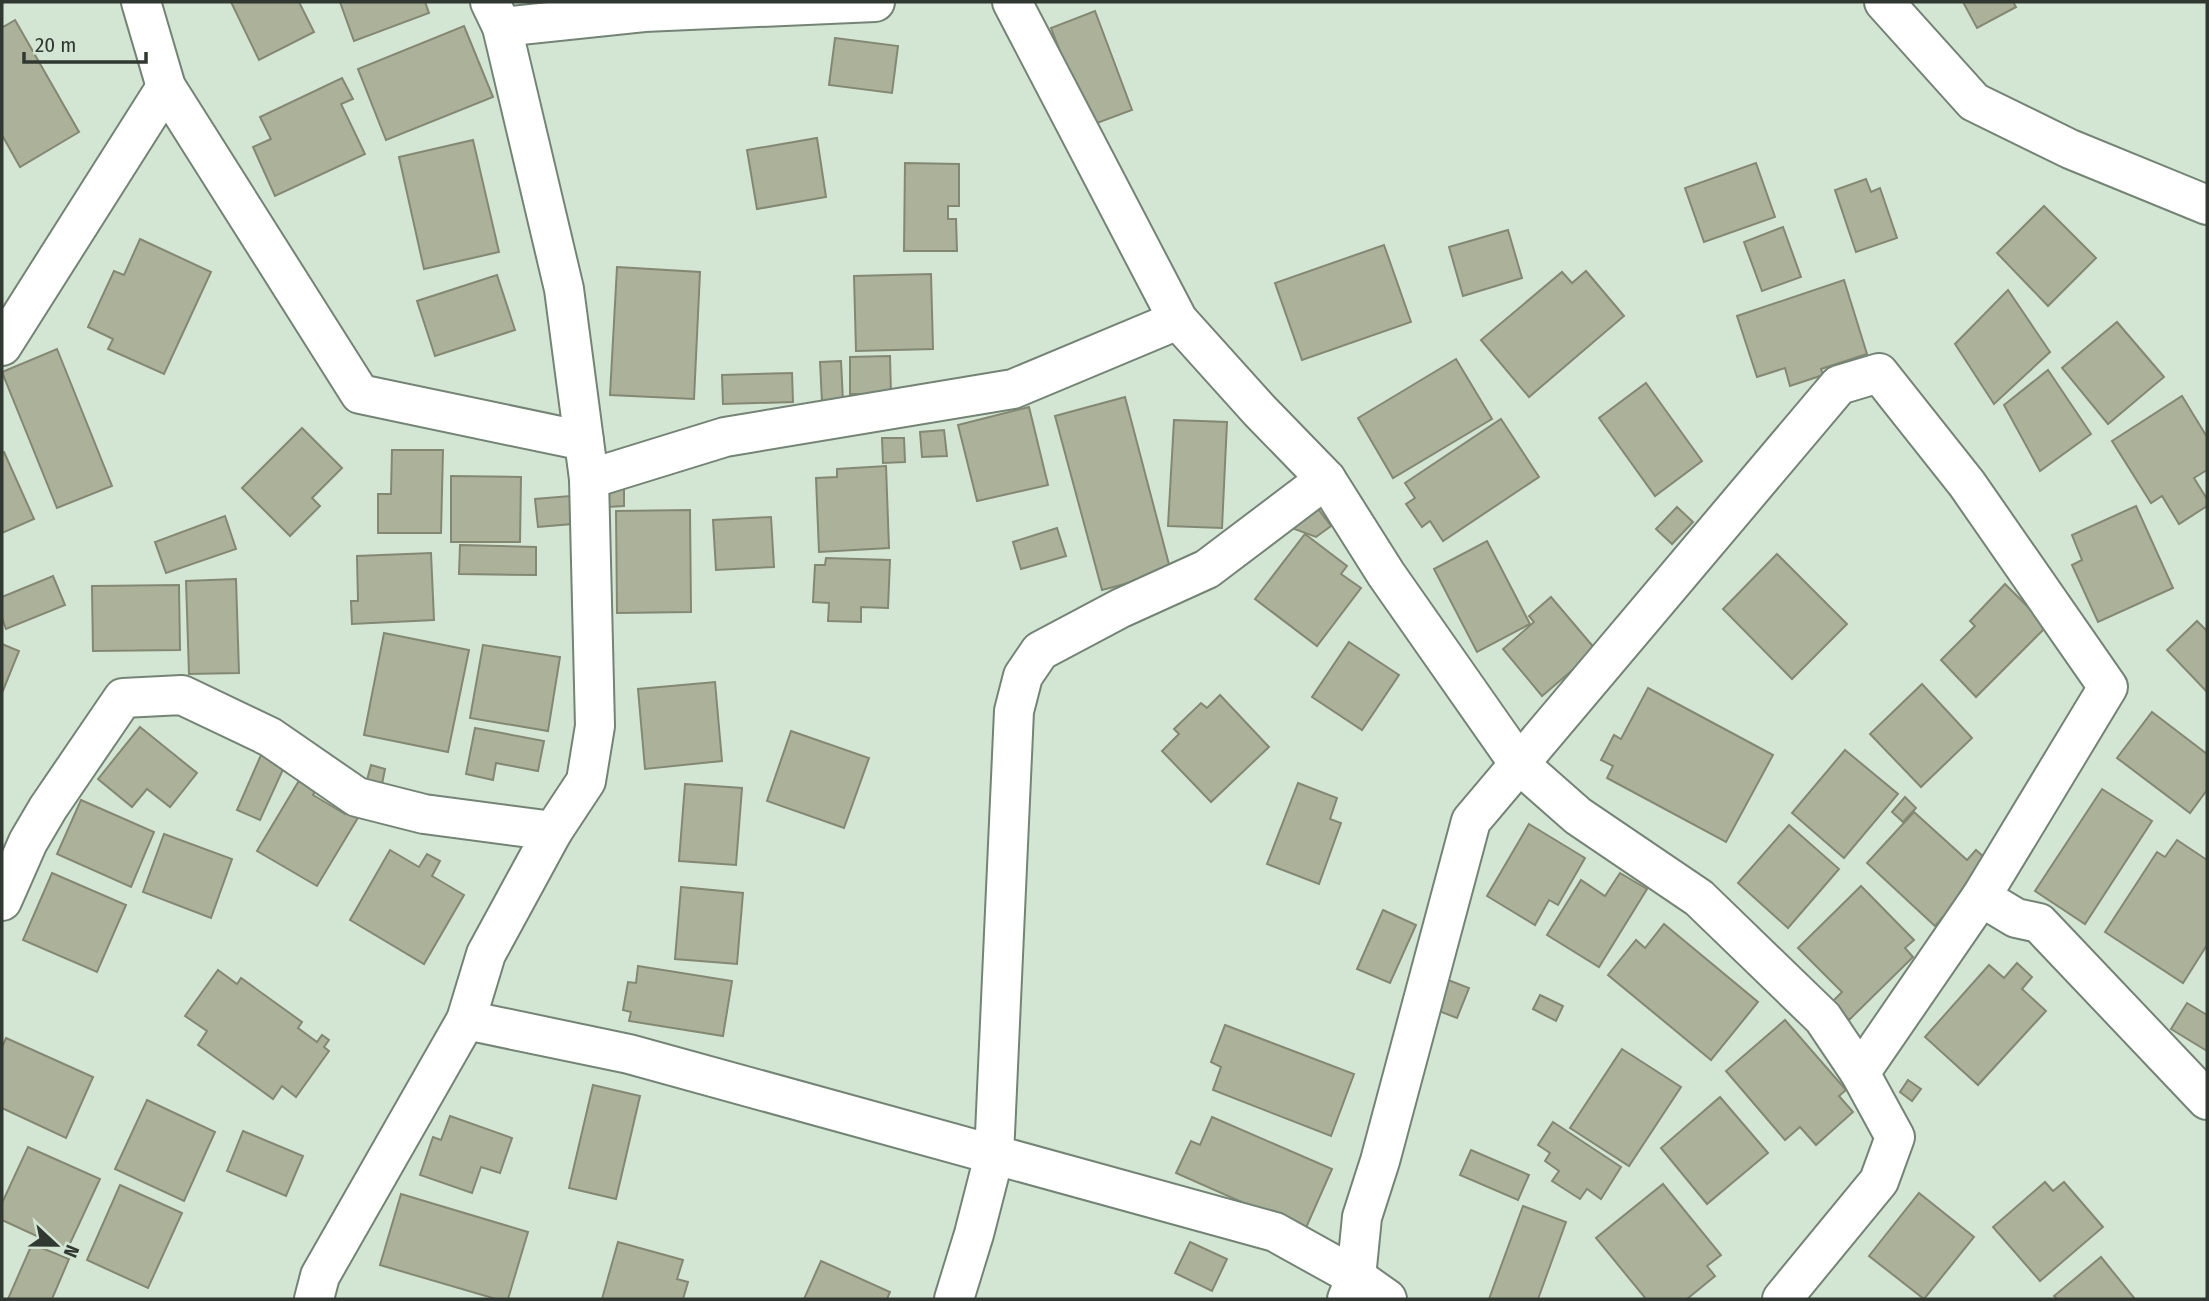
<svg xmlns="http://www.w3.org/2000/svg" width="2209" height="1301" font-family="'Fira Sans Condensed',sans-serif">
<rect width="100%" height="100%" fill="#d2e6d3"/>
<!-- building -->
<g fill="#acb19a" stroke="#848872" stroke-width="2">
<polygon points="231,2 299,2 314,32 259,60"/>
<polygon points="340,2 425,2 429,13 354,41"/>
<polygon points="1963,2 2013,2 2016,7 1977,28"/>
<polygon points="1095,11 1132,110 1089,126 1051,28"/>
<polygon points="15,20 79,132 20,167 2,135 2,25 3,27"/>
<polygon points="464,26 493,97 386,140 358,69"/>
<polygon points="835,38 898,46 892,93 829,85"/>
<polygon points="342,78 353,99 341,104 365,154 275,196 253,147 271,139 260,117"/>
<polygon points="817,138 826,197 757,209 747,150"/>
<polygon points="473,140 499,252 424,269 399,157"/>
<polygon points="905,163 959,164 959,206 948,206 948,219 956,219 957,251 904,251"/>
<polygon points="1756,163 1775,217 1704,242 1685,188"/>
<polygon points="1866,179 1871,192 1880,188 1897,238 1856,252 1835,190"/>
<polygon points="2044,206 2096,258 2048,306 1997,253"/>
<polygon points="1783,227 1801,277 1762,291 1744,242"/>
<polygon points="1508,230 1522,278 1463,296 1449,247"/>
<polygon points="140,239 211,272 164,374 108,349 113,339 88,327 114,271 124,275"/>
<polygon points="1384,245 1411,322 1302,360 1275,283"/>
<polygon points="617,267 700,272 694,399 610,395"/>
<polygon points="1586,271 1624,316 1529,397 1481,340 1562,272 1572,283"/>
<polygon points="931,274 933,349 856,351 854,276"/>
<polygon points="497,275 515,330 435,356 417,301"/>
<polygon points="1844,280 1867,354 1821,369 1823,375 1790,386 1785,368 1757,377 1737,316"/>
<polygon points="2008,290 2050,352 1994,404 1955,344"/>
<polygon points="2117,322 2164,377 2108,424 2062,368"/>
<polygon points="57,349 112,486 57,508 2,372"/>
<polygon points="890,356 891,394 850,394 850,357"/>
<polygon points="1456,359 1492,419 1393,478 1358,418"/>
<polygon points="841,361 843,401 822,402 820,362"/>
<polygon points="2048,370 2091,434 2040,471 2004,405"/>
<polygon points="792,373 793,402 723,404 722,375"/>
<polygon points="1646,383 1702,461 1655,496 1599,418"/>
<polygon points="2182,396 2207,437 2207,470 2194,478 2207,499 2207,506 2179,524 2162,496 2151,503 2112,441"/>
<polygon points="1125,397 1171,572 1102,590 1055,416"/>
<polygon points="1029,407 1048,485 977,501 958,425"/>
<polygon points="1501,419 1539,477 1443,541 1430,521 1422,527 1406,504 1415,498 1405,483"/>
<polygon points="1174,420 1227,422 1222,528 1168,526"/>
<polygon points="302,428 342,468 312,498 320,506 290,536 242,488"/>
<polygon points="944,430 947,456 922,457 920,432"/>
<polygon points="882,438 904,438 905,462 883,463"/>
<polygon points="392,450 443,450 441,533 378,533 378,494 391,494"/>
<polygon points="4,452 34,519 2,533 2,453"/>
<polygon points="886,466 889,548 819,552 816,478 837,477 837,469"/>
<polygon points="451,476 521,477 520,542 451,542"/>
<polygon points="607,483 624,483 624,506 607,507"/>
<polygon points="570,496 572,524 538,527 535,499"/>
<polygon points="1316,506 1331,526 1316,537 1289,527"/>
<polygon points="2136,506 2173,588 2098,622 2072,565 2082,560 2072,535"/>
<polygon points="1677,507 1693,522 1672,544 1656,529"/>
<polygon points="690,510 691,612 617,613 616,511"/>
<polygon points="225,516 236,549 166,573 155,542"/>
<polygon points="771,517 774,567 716,570 713,520"/>
<polygon points="1057,528 1066,556 1021,569 1013,542"/>
<polygon points="1305,534 1347,566 1341,574 1361,588 1317,646 1255,599"/>
<polygon points="1487,541 1530,624 1477,652 1434,569"/>
<polygon points="460,545 536,547 536,575 459,574"/>
<polygon points="431,553 434,620 352,624 351,601 358,601 357,556"/>
<polygon points="1777,554 1847,624 1792,679 1723,609"/>
<polygon points="826,558 890,560 888,608 861,607 861,622 828,621 829,603 813,602 815,565 825,565"/>
<polygon points="53,576 65,605 6,629 2,618 2,597"/>
<polygon points="236,579 239,673 189,674 186,581"/>
<polygon points="2005,584 2047,626 1976,697 1941,660 1975,626 1970,621"/>
<polygon points="179,585 180,650 93,651 92,586"/>
<polygon points="1551,597 1596,650 1542,696 1503,649 1534,622 1529,616"/>
<polygon points="2197,621 2207,631 2207,692 2167,650"/>
<polygon points="384,633 469,650 448,752 364,735"/>
<polygon points="1349,642 1399,675 1362,730 1312,697"/>
<polygon points="2,644 19,651 2,693"/>
<polygon points="483,645 560,657 548,731 470,718"/>
<polygon points="715,682 722,761 645,769 638,689"/>
<polygon points="1922,684 1972,738 1921,787 1870,734"/>
<polygon points="1648,688 1773,755 1726,842 1607,778 1613,766 1601,760 1614,735 1621,739"/>
<polygon points="1220,695 1269,747 1211,802 1162,751 1179,734 1174,729 1201,703 1207,708"/>
<polygon points="2152,712 2207,754 2207,790 2190,813 2117,758"/>
<polygon points="140,727 197,773 170,807 147,789 132,807 98,779"/>
<polygon points="475,728 544,741 538,771 496,763 493,780 466,774"/>
<polygon points="791,731 869,758 844,828 767,801"/>
<polygon points="1845,750 1898,794 1844,858 1792,813"/>
<polygon points="261,755 285,765 260,820 237,810"/>
<polygon points="371,765 385,769 382,784 367,780"/>
<polygon points="303,774 319,784 313,795 345,814 348,809 359,816 317,886 257,851"/>
<polygon points="1298,783 1337,798 1330,819 1341,823 1319,884 1267,864"/>
<polygon points="685,784 742,788 736,865 679,861"/>
<polygon points="2102,789 2152,821 2085,924 2035,891"/>
<polygon points="1905,797 1916,808 1903,822 1892,812"/>
<polygon points="81,800 154,832 131,887 57,854"/>
<polygon points="1914,812 1967,860 1976,850 1996,868 1963,895 1935,926 1867,863"/>
<polygon points="1529,824 1585,858 1558,905 1549,900 1535,925 1487,896"/>
<polygon points="1789,825 1839,869 1788,928 1738,883"/>
<polygon points="164,834 232,859 211,918 143,892"/>
<polygon points="2177,840 2207,860 2207,945 2183,983 2105,932 2157,852 2165,857"/>
<polygon points="390,850 419,867 427,854 440,861 432,876 464,895 424,964 350,920"/>
<polygon points="52,873 126,905 97,972 23,940"/>
<polygon points="1620,873 1647,889 1599,967 1547,935 1581,880 1605,896"/>
<polygon points="1861,886 1914,940 1905,948 1913,957 1849,1020 1832,1002 1842,992 1798,948"/>
<polygon points="681,887 743,893 737,964 675,959"/>
<polygon points="1383,910 1416,925 1390,983 1357,969"/>
<polygon points="1664,924 1758,1002 1711,1060 1608,975 1636,940 1645,948"/>
<polygon points="2017,963 2032,977 2022,989 2046,1011 1978,1085 1925,1037 1989,965 2004,978"/>
<polygon points="638,966 732,981 723,1036 629,1021 631,1012 623,1010 628,982 636,983"/>
<polygon points="218,970 237,984 241,978 302,1022 298,1028 317,1042 322,1035 329,1040 324,1047 329,1051 296,1097 282,1086 273,1099 198,1045 207,1031 185,1016"/>
<polygon points="1443,978 1469,988 1457,1018 1431,1008"/>
<polygon points="1540,995 1563,1006 1556,1021 1533,1009"/>
<polygon points="2187,1003 2207,1015 2207,1051 2171,1029"/>
<polygon points="1785,1020 1846,1090 1839,1096 1853,1112 1816,1145 1800,1127 1785,1140 1726,1071"/>
<polygon points="1225,1025 1354,1074 1331,1136 1213,1090 1221,1067 1211,1062"/>
<polygon points="6,1038 93,1077 66,1138 2,1108 2,1047"/>
<polygon points="1622,1049 1681,1087 1629,1166 1570,1128"/>
<polygon points="1908,1080 1921,1089 1912,1101 1900,1092"/>
<polygon points="593,1085 640,1096 616,1199 569,1188"/>
<polygon points="1720,1097 1768,1153 1707,1204 1661,1148"/>
<polygon points="147,1100 215,1132 184,1201 115,1169"/>
<polygon points="450,1116 512,1138 500,1173 481,1167 472,1193 420,1175 433,1137 441,1140"/>
<polygon points="1212,1117 1332,1169 1305,1230 1176,1173 1191,1141 1200,1145"/>
<polygon points="1553,1122 1621,1167 1601,1199 1587,1189 1580,1199 1552,1181 1559,1171 1545,1161 1550,1153 1538,1145"/>
<polygon points="243,1131 303,1156 286,1196 227,1171"/>
<polygon points="28,1147 100,1179 67,1250 2,1220 2,1203"/>
<polygon points="1471,1150 1529,1175 1518,1200 1460,1175"/>
<polygon points="2045,1182 2053,1191 2064,1182 2103,1227 2040,1281 1993,1227"/>
<polygon points="1663,1184 1721,1255 1707,1266 1715,1276 1687,1299 1646,1299 1596,1238"/>
<polygon points="120,1185 182,1213 148,1288 87,1260"/>
<polygon points="1919,1193 1974,1237 1924,1299 1869,1256"/>
<polygon points="401,1194 528,1232 508,1299 496,1299 380,1265"/>
<polygon points="1523,1206 1566,1222 1538,1299 1489,1299"/>
<polygon points="618,1242 683,1260 677,1279 688,1282 683,1299 602,1299"/>
<polygon points="1190,1242 1227,1259 1212,1291 1175,1273"/>
<polygon points="32,1244 69,1259 52,1299 8,1299"/>
<polygon points="2101,1257 2135,1299 2057,1299 2054,1296"/>
<polygon points="821,1261 890,1292 887,1299 804,1299"/>
</g>
<g fill="none" stroke-linecap="round" stroke-linejoin="round">
<defs>
<g id="minor">
<polyline points="141,2 166,87 360,394 584,441"/>
<polyline points="1012,2 1178,320 1259,410 1326,479 1386,574 1519,764 1578,816 1699,898 1823,1018 1860,1073 1895,1137 1879,1181 1782,1299"/>
<polyline points="1884,2 1974,102 2070,149 2207,205"/>
<polyline points="502,27 644,12 875,2"/>
<polyline points="2,346 166,87"/>
<polyline points="589,479 725,437 1013,389 1178,320"/>
<polyline points="2,901 28,842 48,808 123,698 182,695 270,737 357,797 424,814 553,831 586,781 595,726 589,479 564,289 502,27 490,2"/>
<polyline points="466,1020 629,1054 1275,1232 1356,1277 1362,1217 1380,1161 1471,821 1839,385 1879,373 1967,484 2108,687 1981,897"/>
<polyline points="1860,1073 1981,897 2016,918 2039,923 2207,1100"/>
<polyline points="314,1299 320,1276 466,1020 486,954 553,831"/>
<polyline points="954,1299 974,1234 994,1156 1014,711 1023,676 1040,651 1121,608 1207,569 1326,479"/>
<polyline points="1347,1299 1356,1277 1387,1299"/>
</g>
</defs>
<!-- minor casing -->
<use href="#minor" stroke="#738474" stroke-width="42"/>
<!-- minor -->
<use href="#minor" stroke="#fff" stroke-width="38"/>
</g>
<!-- border -->
<rect width="2209" height="1301" fill="none" stroke="#313831" stroke-width="7"/>
<!-- north arrow -->
<g transform="translate(56 1245) rotate(112)" stroke="#d2e6d3" stroke-width="5" paint-order="stroke">
<path d="M0-5L12 26L0 18L-12 26Z" fill="#313831"/>
<text y="-10" font-size="19" font-weight="bold" text-anchor="middle" fill="#313831">N</text>
</g>
<!-- scale -->
<path d="M24 52v10h122v-10" fill="none" stroke="#313831" stroke-width="3.5"/>
<text x="35" y="52" font-size="21" fill="#313831" stroke="#d2e6d3" stroke-width="5" paint-order="stroke">20 m</text>
</svg>
